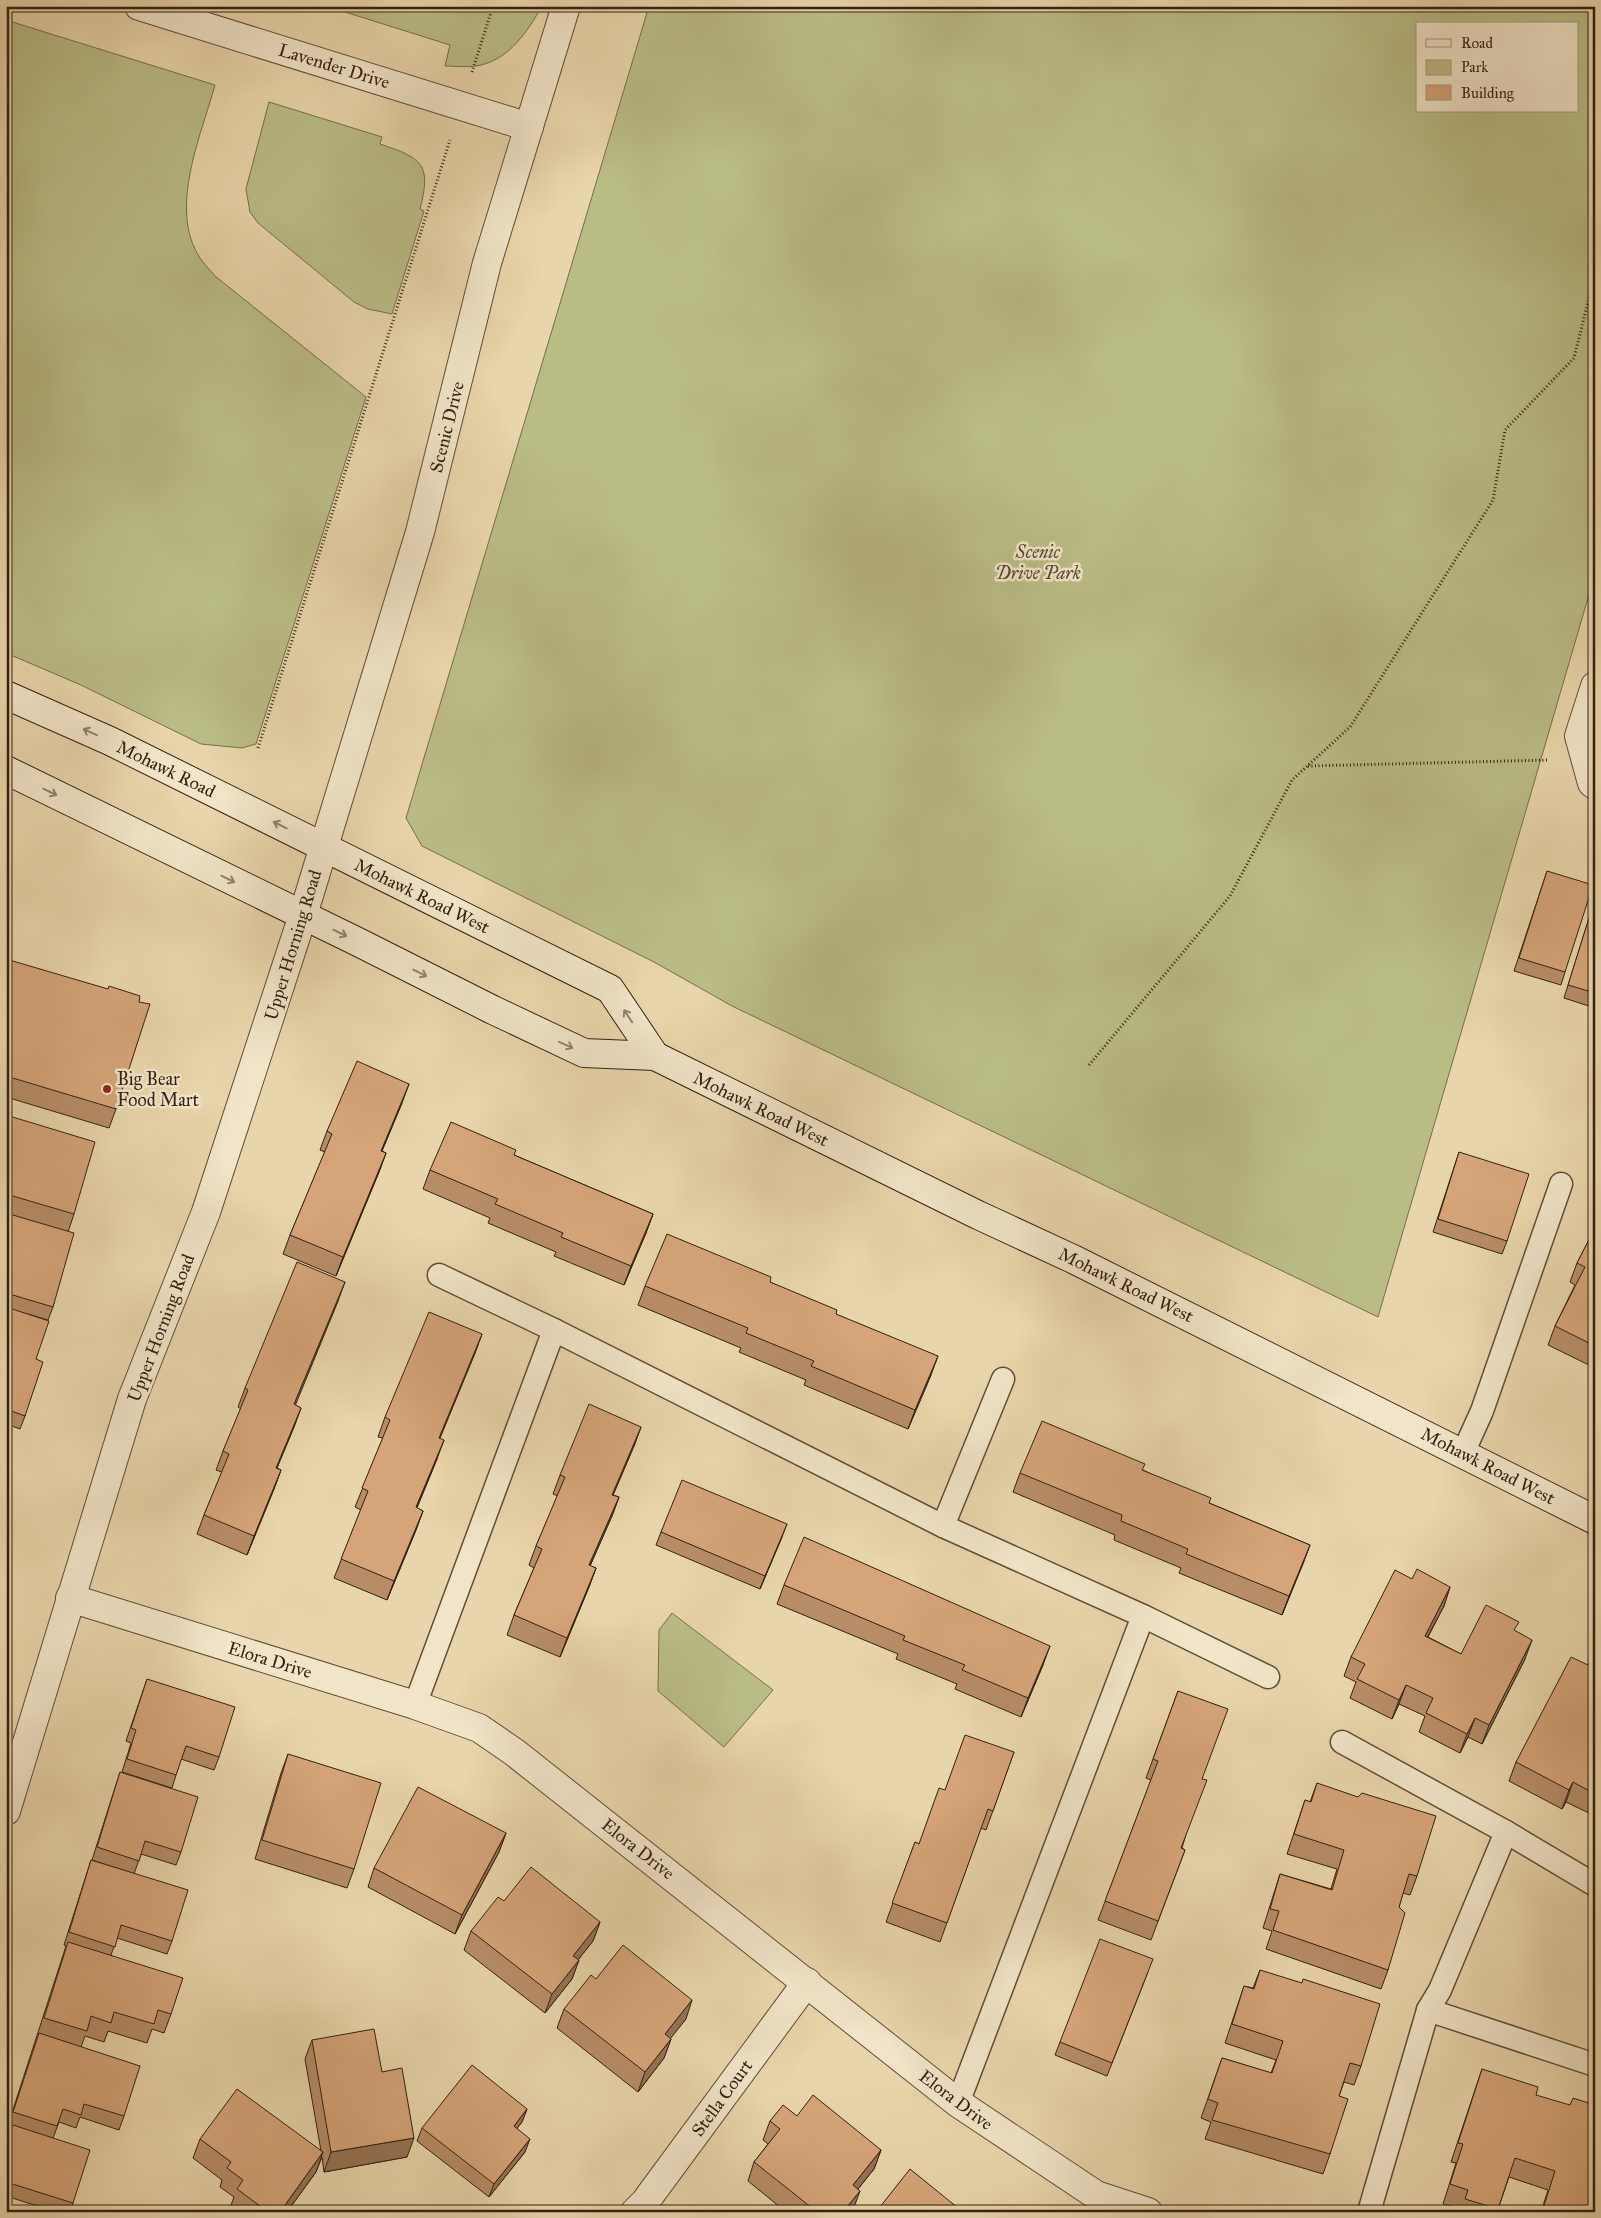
<svg xmlns="http://www.w3.org/2000/svg" width="1601" height="2218" font-family="'IM FELL Great Primer',serif">
<rect width="100%" height="100%" fill="#e9d5ab"/>
<filter id="stains"><feTurbulence type="fractalNoise" baseFrequency=".004" numOctaves="4"/><feColorMatrix values="0 0 0 0 .2 0 0 0 0 .09 0 0 0 0 .02 0 0 0 .5 -.17"/></filter>
<radialGradient id="worn" r=".72"><stop offset=".6" stop-color="#630" stop-opacity="0"/><stop offset="1" stop-color="#630" stop-opacity=".3"/></radialGradient>
<!-- green -->
<g fill="#babc86" stroke="#776e4c" fill-rule="evenodd">
<path d="M326,6H542C528,31 510,58 481,65C470,68 456,66 445,66L450,45Z"/>
<path d="M649,6H1595V574L1378,1317L732,1006L654,962L422,846L406,818ZM1417,24H1577V111H1417Z"/>
<path d="M6,20L215,85C201,136 168,209 200,258C204,264 210,270 215,276L366,397L256,744L242,748L201,744L81,685L6,653Z"/>
<path d="M269,102L382,137L380,144C422,158 432,164 420,209L424,211L392,314L368,309L354,302L258,223L250,212L246,189Z"/>
<polygon points="672,1613 773,1690 724,1747 658,1691 659,1630"/>
</g>
<g fill="none" stroke-linecap="round" stroke-linejoin="round">
<defs>
<g id="service">
<polyline points="439,1275 554,1330 943,1526 1143,1616 1268,1677"/>
<polyline points="1463,1453 1482,1411 1561,1184"/>
<polyline points="943,1526 1003,1379"/>
<polyline points="415,1705 554,1330"/>
<polyline points="1342,1742 1506,1832 1595,1885"/>
<polyline points="1428,2010 1595,2065"/>
<polyline points="958,2103 1143,1616"/>
<polyline points="1369,2212 1428,2010 1440,1990 1506,1832"/>
</g>
<g id="minor">
<polyline points="139,6 529,127"/>
<polyline points="1595,686 1579,736 1592,783 1595,785"/>
<polyline points="70,1598 415,1705 479,1728 514,1752 958,2103 1096,2195 1148,2212"/>
<polyline points="6,1811 132,1399 206,1212 303,915"/>
<polyline points="635,2212 645,2202 807,1982"/>
</g>
<polyline id="tertiary" points="303,915 420,532 487,263 566,6"/>
<g id="secondary">
<polyline points="6,695 110,741 610,989 655,1056"/>
<polyline points="6,770 358,942 493,1010 584,1053 655,1056 978,1215 1073,1259 1595,1520"/>
</g>
</defs>
<!-- service casing -->
<use href="#service" stroke="#614d39" stroke-width="25"/>
<!-- minor casing -->
<use href="#minor" stroke="#614d39" stroke-width="30"/>
<!-- tertiary casing -->
<use href="#tertiary" stroke="#614d39" stroke-width="30"/>
<!-- secondary casing -->
<use href="#secondary" stroke="#342013" stroke-width="30"/>
<!-- path -->
<g stroke="#342013" stroke-width="3" stroke-dasharray="1 2.5" stroke-linecap="butt">
<polyline points="472,72 493,6"/>
<polyline points="258,748 450,140"/>
<polyline points="1308,766 1549,760"/>
<polyline points="1089,1065 1230,896 1292,780 1350,727 1493,500 1505,430 1574,358 1595,274"/>
</g>
<!-- service -->
<use href="#service" stroke="#f1e4c8" stroke-width="22"/>
<!-- minor -->
<use href="#minor" stroke="#f1e4c8" stroke-width="28"/>
<!-- tertiary -->
<use href="#tertiary" stroke="#f1e4c8" stroke-width="28"/>
<!-- secondary -->
<use href="#secondary" stroke="#f1e4c8" stroke-width="28"/>
</g>
<!-- wall -->
<g fill="#b78d68" stroke="#342013">
<polygon points="1547,871 1565,972 1561,985 1514,971"/>
<polygon points="1595,899 1595,1008 1564,998"/>
<polygon points="6,959 116,1109 109,1128 6,1097"/>
<polygon points="402,1103 382,1151 386,1153 379,1172 336,1276 283,1254 290,1235 325,1152 320,1150 327,1131"/>
<polygon points="6,1115 74,1214 68,1232 53,1307 48,1320 28,1314 36,1359 25,1416 20,1429 6,1424"/>
<polygon points="1459,1152 1507,1241 1502,1254 1433,1232"/>
<polygon points="514,1155 653,1214 646,1233 624,1285 554,1256 556,1252 488,1223 490,1218 423,1189 430,1170"/>
<polygon points="1595,1204 1595,1221 1589,1218"/>
<polygon points="1595,1228 1595,1368 1548,1345 1555,1326 1575,1285 1570,1282 1577,1263"/>
<polygon points="770,1282 836,1314 931,1375 908,1429 804,1385 806,1380 739,1352 741,1348 638,1305 645,1286"/>
<polygon points="338,1301 295,1405 301,1408 294,1427 277,1468 281,1470 274,1489 247,1555 197,1534 204,1515 222,1472 216,1470 223,1451 241,1409 238,1407 245,1388"/>
<polygon points="482,1334 475,1353 440,1438 437,1459 417,1508 423,1511 416,1530 387,1600 334,1578 361,1510 355,1507 383,1438 378,1437 385,1417"/>
<polygon points="641,1427 634,1446 613,1495 619,1497 612,1516 590,1566 596,1568 589,1587 560,1657 507,1635 514,1615 534,1568 529,1565 536,1546 558,1496 553,1494 560,1475"/>
<polygon points="1143,1470 1209,1503 1310,1545 1282,1615 1179,1573 1181,1568 1114,1540 1115,1535 1013,1492 1020,1473"/>
<polygon points="661,1532 782,1537 760,1589 656,1545"/>
<polygon points="1412,1579 1450,1587 1444,1606 1428,1637 1461,1654 1515,1631 1525,1659 1482,1744 1468,1737 1460,1753 1419,1732 1425,1716 1399,1704 1392,1719 1350,1698 1356,1682 1344,1676 1351,1657"/>
<polygon points="784,1585 1043,1665 1021,1717 955,1689 957,1684 896,1659 898,1654 777,1604"/>
<polygon points="1595,1658 1595,1816 1566,1802 1562,1809 1509,1781 1516,1762 1588,1665"/>
<polygon points="147,1679 219,1757 214,1770 181,1759 172,1788 122,1772 131,1743 126,1741"/>
<polygon points="1178,1691 1202,1779 1182,1848 1185,1850 1151,1940 1098,1920 1151,1780 1146,1778"/>
<polygon points="1014,1752 986,1830 981,1828 940,1942 886,1922 915,1842 919,1844 945,1790"/>
<polygon points="288,1754 354,1869 347,1888 255,1859 281,1773"/>
<polygon points="120,1772 181,1852 176,1865 141,1854 134,1874 92,1860"/>
<polygon points="1317,1783 1417,1876 1410,1895 1403,1893 1399,1907 1388,1970 1381,1989 1266,1949 1272,1931 1263,1928 1274,1893 1280,1874 1331,1889 1337,1869 1287,1854 1305,1800 1310,1802"/>
<polygon points="506,1833 499,1852 455,1934 368,1887 374,1868"/>
<polygon points="91,1860 172,1941 167,1954 117,1938 111,1955 171,2014 164,2033 152,2029 147,2043 108,2031 104,2042 85,2036 81,2047 124,2116 119,2130 80,2117 76,2128 59,2122 53,2138 73,2203 70,2212 56,2212 6,2196 6,2144 12,2127 8,2125 66,1946 64,1945"/>
<polygon points="504,1901 600,1922 593,1941 578,1960 579,1960 572,1979 545,2013 464,1950 471,1931"/>
<polygon points="1260,1970 1361,2066 1354,2085 1344,2082 1339,2096 1330,2154 1323,2174 1205,2139 1211,2122 1201,2118 1222,2058 1271,2073 1276,2060 1225,2043 1244,1986 1253,1988"/>
<polygon points="1148,1972 1107,2076 1055,2055 1060,2042"/>
<polygon points="596,1979 686,2019 670,2038 671,2039 664,2058 638,2092 557,2028 564,2009"/>
<polygon points="312,2040 382,2072 407,2157 324,2172 322,2157 316,2172 287,2212 236,2212 230,2208 234,2197 220,2187 222,2180 193,2158 200,2139 321,2151 305,2059"/>
<polygon points="1482,2069 1536,2095 1595,2212 1541,2212 1548,2190 1509,2177 1497,2212 1460,2212 1461,2209 1443,2204 1456,2163 1451,2162"/>
<polygon points="527,2109 522,2122 517,2128 525,2152 489,2197 417,2141 422,2128"/>
<polygon points="797,2116 881,2150 874,2169 858,2189 853,2210 851,2212 786,2212 748,2181 754,2162 768,2144 763,2140 770,2121"/>
</g>
<!-- shaded-wall -->
<g fill="#957355" stroke="#342013">
<polygon points="409,1084 402,1103 374,1170 381,1151"/>
<polygon points="386,1153 379,1172 336,1276 343,1257"/>
<polygon points="653,1214 646,1233 624,1285 631,1266"/>
<polygon points="345,1282 338,1301 288,1423 294,1404"/>
<polygon points="482,1334 475,1353 432,1457 439,1438"/>
<polygon points="938,1356 931,1375 908,1429 915,1410"/>
<polygon points="301,1408 294,1427 269,1487 276,1468"/>
<polygon points="641,1427 634,1446 605,1514 612,1495"/>
<polygon points="444,1440 437,1459 409,1526 416,1507"/>
<polygon points="281,1470 274,1489 247,1555 254,1536"/>
<polygon points="619,1497 612,1516 582,1584 589,1565"/>
<polygon points="423,1511 416,1530 387,1600 394,1581"/>
<polygon points="787,1524 782,1537 760,1589 765,1576"/>
<polygon points="1310,1545 1303,1564 1282,1615 1289,1596"/>
<polygon points="596,1568 589,1587 560,1657 567,1638"/>
<polygon points="1450,1587 1444,1606 1418,1655 1425,1636"/>
<polygon points="1532,1640 1525,1659 1482,1744 1489,1725"/>
<polygon points="1050,1646 1043,1665 1021,1717 1028,1698"/>
<polygon points="1406,1685 1399,1704 1392,1719 1399,1700"/>
<polygon points="1475,1718 1468,1737 1460,1753 1467,1734"/>
<polygon points="1573,1782 1566,1802 1562,1809 1569,1790"/>
<polygon points="506,1833 499,1852 455,1934 462,1915"/>
<polygon points="600,1922 593,1941 566,1975 573,1956"/>
<polygon points="579,1960 572,1979 545,2013 552,1994"/>
<polygon points="692,2000 686,2019 659,2053 665,2034"/>
<polygon points="671,2039 664,2058 638,2092 645,2072"/>
<polygon points="527,2109 522,2122 509,2139 514,2126"/>
<polygon points="414,2138 407,2157 324,2172 331,2152"/>
<polygon points="530,2139 525,2152 489,2197 494,2184"/>
<polygon points="881,2150 874,2169 846,2204 853,2185"/>
<polygon points="323,2152 316,2172 287,2212 280,2212"/>
<polygon points="860,2191 853,2210 851,2212 843,2212"/>
</g>
<!-- building -->
<g fill="#d5a479" stroke="#342013">
<polygon points="1547,871 1593,885 1565,972 1519,958"/>
<polygon points="1595,899 1595,993 1568,985"/>
<polygon points="6,959 108,989 109,986 140,996 139,1002 150,1004 116,1109 6,1076"/>
<polygon points="357,1061 409,1084 381,1151 386,1153 343,1257 290,1235 332,1134 327,1131"/>
<polygon points="6,1115 95,1142 74,1214 6,1194"/>
<polygon points="451,1122 516,1150 514,1155 653,1214 631,1266 561,1237 563,1233 495,1204 498,1199 430,1170"/>
<polygon points="1459,1152 1529,1174 1507,1241 1438,1219"/>
<polygon points="6,1213 74,1233 53,1307 6,1293"/>
<polygon points="1595,1228 1595,1346 1555,1326 1585,1267 1577,1263"/>
<polygon points="667,1234 771,1277 770,1282 837,1310 836,1314 938,1356 915,1410 811,1366 814,1361 746,1333 748,1328 645,1286"/>
<polygon points="297,1262 345,1282 294,1404 301,1408 276,1468 281,1470 254,1536 204,1515 229,1454 223,1451 248,1390 245,1388"/>
<polygon points="6,1307 49,1321 36,1359 43,1362 25,1416 6,1409"/>
<polygon points="429,1312 482,1334 439,1438 444,1440 416,1507 423,1511 394,1581 341,1559 368,1491 362,1488 390,1420 385,1417"/>
<polygon points="589,1404 641,1427 612,1495 619,1497 589,1565 596,1568 567,1638 514,1615 542,1549 536,1546 565,1477 560,1475"/>
<polygon points="1042,1421 1145,1464 1142,1470 1211,1498 1209,1503 1310,1545 1289,1596 1186,1554 1188,1549 1121,1521 1122,1515 1020,1473"/>
<polygon points="6,1431 11,1432 6,1449"/>
<polygon points="682,1480 787,1524 765,1576 661,1532"/>
<polygon points="804,1537 1050,1646 1028,1698 962,1670 965,1665 903,1640 905,1636 784,1585"/>
<polygon points="1417,1569 1450,1587 1425,1636 1461,1654 1486,1605 1519,1622 1514,1630 1532,1640 1489,1725 1475,1718 1467,1734 1426,1713 1433,1698 1406,1685 1399,1700 1357,1679 1365,1664 1351,1657 1395,1570 1412,1579"/>
<polygon points="1571,1657 1588,1665 1592,1657 1595,1658 1595,1794 1573,1782 1569,1790 1516,1762"/>
<polygon points="147,1679 235,1707 219,1757 186,1746 176,1775 127,1759 136,1730 131,1728"/>
<polygon points="1178,1691 1228,1709 1202,1779 1207,1780 1181,1848 1185,1850 1158,1921 1105,1901 1158,1761 1153,1759"/>
<polygon points="965,1735 1014,1752 993,1811 988,1809 947,1923 892,1903 915,1842 919,1844 939,1788 945,1790"/>
<polygon points="288,1754 381,1783 354,1869 262,1840"/>
<polygon points="120,1772 198,1797 181,1852 145,1841 139,1861 97,1847"/>
<polygon points="1317,1783 1358,1797 1362,1793 1436,1816 1417,1876 1409,1874 1399,1907 1405,1913 1388,1970 1273,1930 1279,1911 1270,1909 1280,1874 1332,1890 1344,1850 1294,1834 1305,1800 1311,1802"/>
<polygon points="418,1787 506,1833 462,1915 374,1868"/>
<polygon points="91,1860 188,1890 172,1941 121,1925 115,1947 69,1932"/>
<polygon points="531,1867 600,1922 573,1956 579,1960 552,1994 471,1931 498,1897 504,1901"/>
<polygon points="1100,1939 1153,1959 1112,2063 1060,2042"/>
<polygon points="68,1942 183,1978 171,2014 158,2010 154,2024 114,2012 111,2023 91,2016 87,2031 44,2018"/>
<polygon points="623,1945 692,2000 665,2034 671,2039 645,2072 564,2009 591,1975 596,1979"/>
<polygon points="1260,1970 1302,1983 1303,1979 1380,2004 1361,2066 1350,2063 1339,2096 1348,2099 1330,2154 1212,2120 1218,2103 1208,2099 1222,2058 1272,2073 1283,2041 1232,2024 1244,1986 1254,1989"/>
<polygon points="374,2029 382,2072 402,2068 414,2138 331,2152 312,2040"/>
<polygon points="39,2033 140,2066 124,2116 84,2104 81,2115 63,2109 57,2126 13,2112"/>
<polygon points="472,2065 527,2109 514,2126 530,2139 494,2184 422,2128"/>
<polygon points="1482,2069 1538,2087 1536,2095 1570,2105 1573,2098 1595,2105 1595,2212 1542,2212 1555,2171 1515,2158 1498,2209 1465,2199 1468,2190 1450,2184 1463,2144 1458,2143"/>
<polygon points="237,2089 323,2152 280,2212 268,2212 237,2189 243,2180 227,2168 231,2162 200,2139"/>
<polygon points="813,2095 881,2150 853,2185 860,2191 843,2212 817,2212 754,2162 780,2129 770,2121 783,2105 797,2116"/>
<polygon points="13,2125 90,2150 73,2203 6,2182 6,2146"/>
<polygon points="910,2169 963,2212 876,2212"/>
</g>
<!-- one-way arrows -->
<defs><path id="oneway-shaft" d="M-6 0H5M1.5-3L5.5 0L1.5 3" fill="none" stroke-width="1.6" stroke-linecap="round" stroke-linejoin="round" transform="scale(1.25)"/></defs>
<g stroke="#92826e">
<use href="#oneway-shaft" transform="translate(90 732) rotate(-155)"/>
<use href="#oneway-shaft" transform="translate(50 792) rotate(26)"/>
<use href="#oneway-shaft" transform="translate(280 825) rotate(-154)"/>
<use href="#oneway-shaft" transform="translate(228 879) rotate(26)"/>
<use href="#oneway-shaft" transform="translate(340 933) rotate(26)"/>
<use href="#oneway-shaft" transform="translate(420 973) rotate(27)"/>
<use href="#oneway-shaft" transform="translate(628 1016) rotate(-123)"/>
<use href="#oneway-shaft" transform="translate(566 1045) rotate(25)"/>
</g>
<!-- markers -->
<circle fill="#8f2418" stroke="#f1e4c8" stroke-width="2" cx="107" cy="1089" r="5"/>
<g text-anchor="middle" dominant-baseline="central" stroke-width="5" stroke-linejoin="round" paint-order="stroke">
<!-- street labels -->
<g font-size="18" fill="#342013" stroke="#f1e4c8">
<text transform="translate(334 66) rotate(17)">Lavender Drive</text>
<text transform="translate(447 427) rotate(-76)">Scenic Drive</text>
<text transform="translate(166 769) rotate(26)">Mohawk Road</text>
<text transform="translate(422 896) rotate(26)">Mohawk Road West</text>
<text transform="translate(293 945) rotate(-73)">Upper Horning Road</text>
<text transform="translate(761 1109) rotate(26)">Mohawk Road West</text>
<text transform="translate(1126 1285) rotate(26)">Mohawk Road West</text>
<text transform="translate(161 1328) rotate(-69)">Upper Horning Road</text>
<text transform="translate(1488 1466) rotate(27)">Mohawk Road West</text>
<text transform="translate(270 1660) rotate(17)">Elora Drive</text>
<text transform="translate(638 1849) rotate(38)">Elora Drive</text>
<text transform="translate(722 2098) rotate(-54)">Stella Court</text>
<text transform="translate(956 2100) rotate(37)">Elora Drive</text>
</g>
<!-- park labels -->
<g font-size="18" font-style="italic" fill="#564730" stroke="#f1e4c8">
<text x="1038" y="552">Scenic<tspan x="1038" dy="21">Drive Park</tspan></text>
</g>
<!-- poi labels -->
<g font-size="18" fill="#342013" stroke="#f1e4c8" text-anchor="start">
<text x="117" y="1079">Big Bear<tspan x="117" dy="21">Food Mart</tspan></text>
</g>
</g>
<!-- margin -->
<rect width="1601" height="2218" fill="none" stroke="#e9d5ab" stroke-width="25"/>
<rect x="8" y="8" width="1586" height="2203" fill="none" stroke="#342013" stroke-width="2.5"/>
<rect x="12" y="12" width="1576" height="2193" fill="none" stroke="#342013"/>
<!-- legend -->
<rect x="1416" y="22" width="162" height="90" fill="#f1e4c8" stroke="#a59680"/>
<rect x="1426" y="39" width="25" height="8" fill="#f1e4c8" stroke="#a59680"/>
<text x="1461" y="48" font-size="15" fill="#342013">Road</text>
<rect x="1426" y="60" width="25" height="15" fill="#babc86" stroke="#a59680"/>
<text x="1461" y="72" font-size="15" fill="#342013">Park</text>
<rect x="1426" y="85" width="25" height="15" fill="#d5a479" stroke="#a59680"/>
<text x="1461" y="98" font-size="15" fill="#342013">Building</text>
<rect width="100%" height="100%" filter="url(#stains)"/>
<rect width="100%" height="100%" fill="url(#worn)"/>
</svg>
